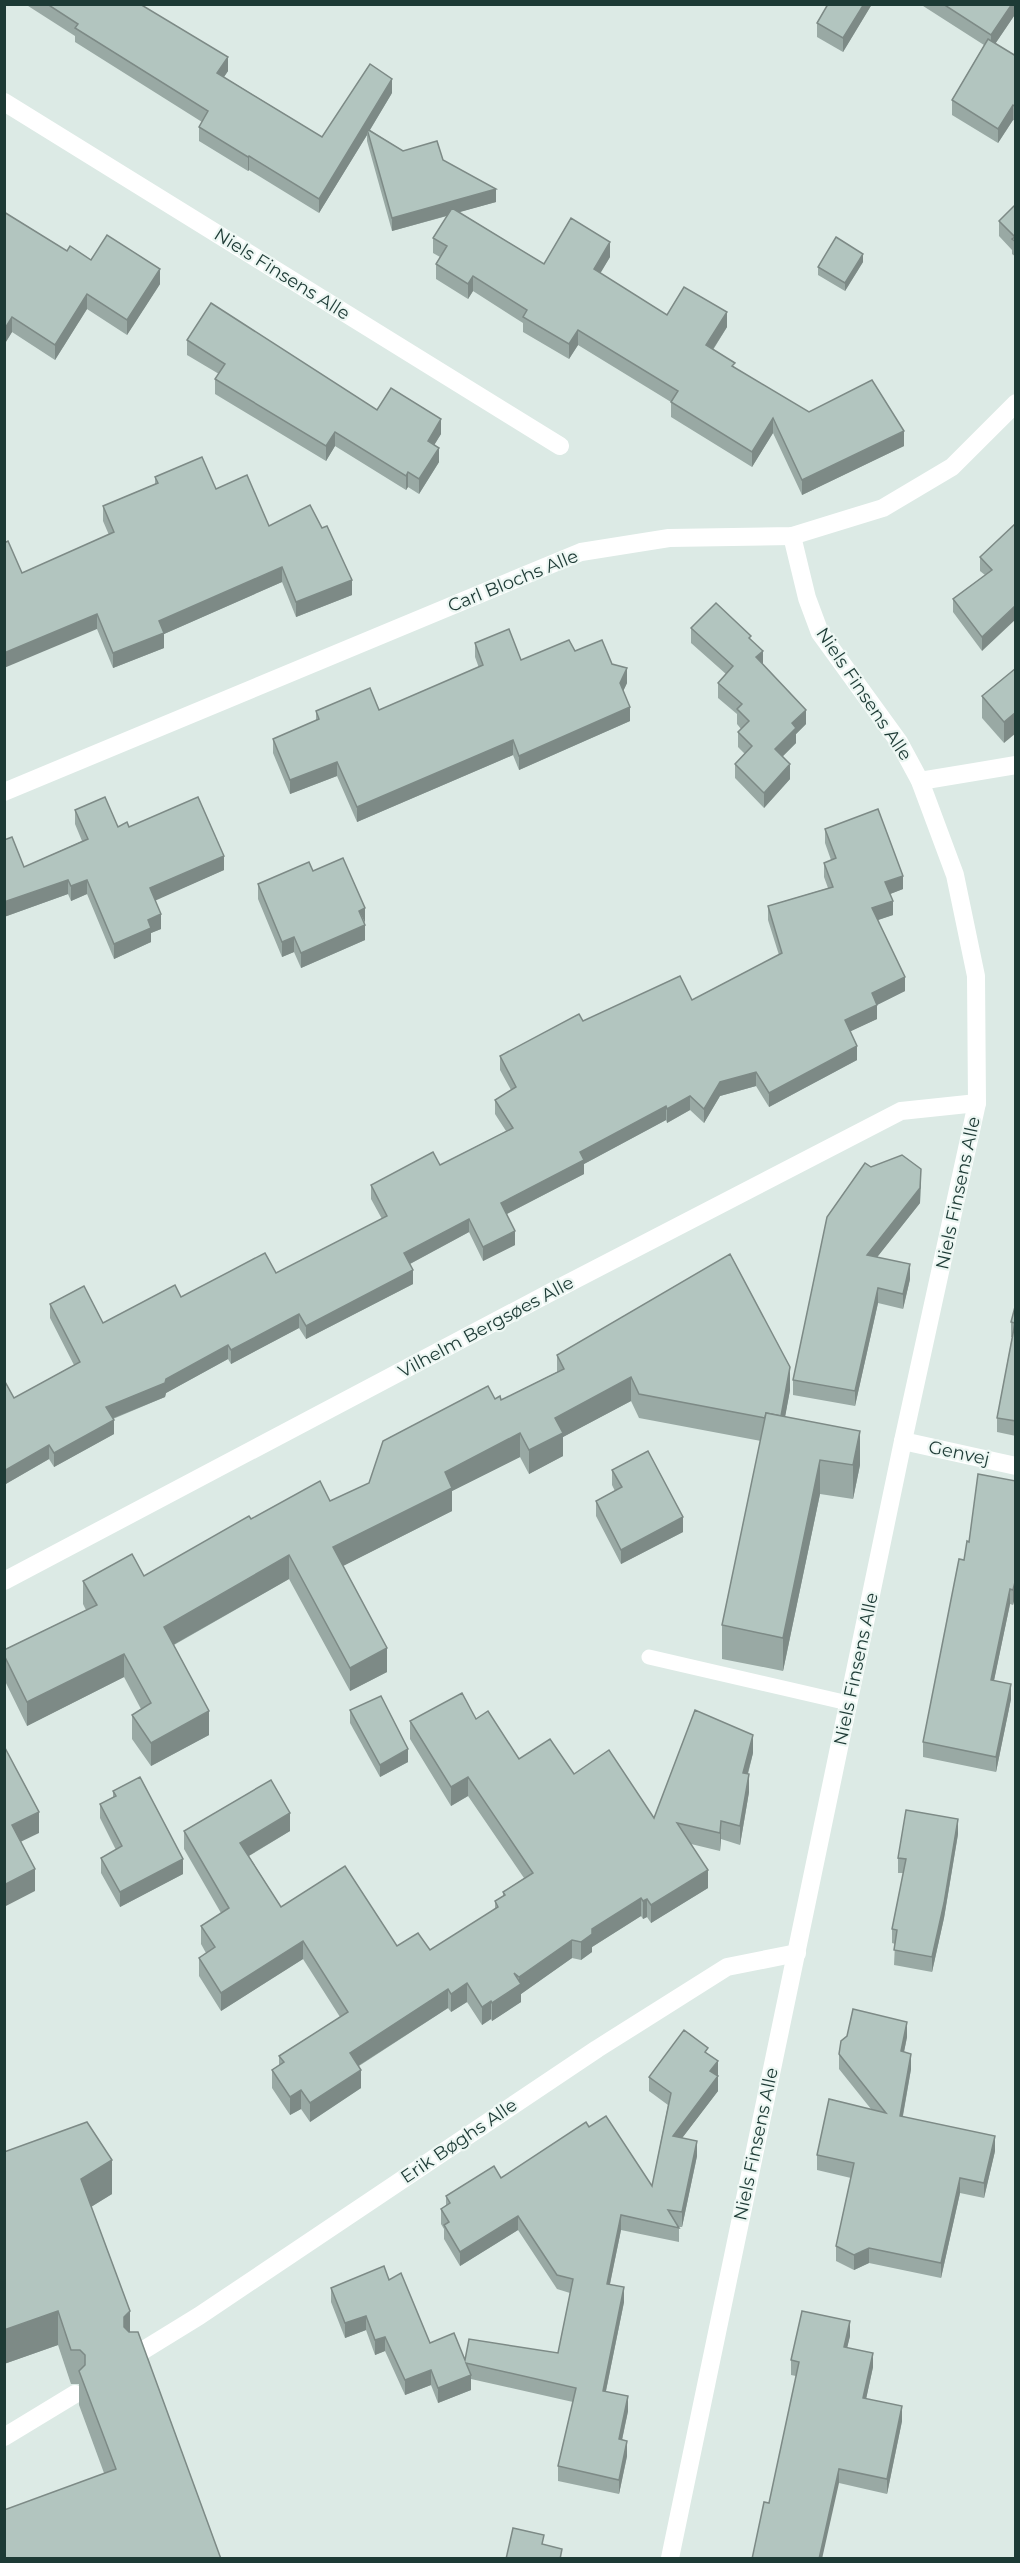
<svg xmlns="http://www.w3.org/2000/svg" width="1020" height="2563" font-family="Montserrat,sans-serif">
<rect width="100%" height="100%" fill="#dceae5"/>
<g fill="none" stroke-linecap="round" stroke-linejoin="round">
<!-- lane -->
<polyline stroke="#fff" stroke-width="15" points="649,1657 848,1703"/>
<!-- street -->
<g stroke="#fff" stroke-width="18">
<polyline points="4,102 560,446"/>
<polyline points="920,781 1016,765"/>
<polyline points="4,792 581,552 669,538 792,536 883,508 952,467 1016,403"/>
<polyline points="903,1441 1016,1466"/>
<polyline points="4,1581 555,1290 901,1111 977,1103"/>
<polyline points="134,2356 199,2316 597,2049 727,1967 797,1953"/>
<polyline points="4,2437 75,2394"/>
<polyline points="670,2558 903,1441 977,1103 976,976 955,875 920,781 899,742 820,633 807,598 792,536"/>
</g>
</g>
<!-- wall -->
<g fill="#99a9a4">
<polygon points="25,4 140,4 228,71 224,77 322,137 392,93 370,130 403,151 443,160 496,202 459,212 544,264 610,257 600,273 667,315 727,327 713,350 735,368 809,412 904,446 802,495 773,433 752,467 671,417 671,402 578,345 569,359 523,332 523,323 473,291 468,299 436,279 436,264 440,257 433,253 433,238 447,216 392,231 367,141 367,135 319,213 249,170 248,171 199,141 199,127 202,122 75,42 75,36"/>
<polygon points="828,4 872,4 843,52 817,37 817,23"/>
<polygon points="920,4 1016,4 1016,13 995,44 1016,56 1016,121 1013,120 998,143 952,115 952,100 984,45"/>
<polygon points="1016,204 1016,257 1012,254 1012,250 999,236 999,221"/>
<polygon points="4,212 67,251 160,284 127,335 87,309 55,360 12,332 4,345"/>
<polygon points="863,262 845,291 818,275 818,267"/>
<polygon points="187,340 441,434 434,445 439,462 419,494 408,487 406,490 335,446 326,461 215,394 215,379 219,374 187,355"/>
<polygon points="155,477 216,489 269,526 352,595 296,617 282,582 164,634 164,648 113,668 97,629 22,573 109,535 103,521 103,506 155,484"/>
<polygon points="1016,523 982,651 953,612 953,599 985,575 980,571 980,557"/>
<polygon points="691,628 751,640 763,664 806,724 796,734 796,743 783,756 790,779 764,808 735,778 735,764 745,754 738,747 738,732 741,729 737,724 737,714 718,698 718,683 726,674 691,643"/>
<polygon points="475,643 521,660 575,651 612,664 627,683 623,691 630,721 519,770 513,755 357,822 337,776 290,794 273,753 273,739 316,721 316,711 379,710 479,668 475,657"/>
<polygon points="1016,668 1004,743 982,718 982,696"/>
<polygon points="75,810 118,827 129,827 224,870 155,900 161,929 151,933 151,942 114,959 87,894 71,901 68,894 4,917 4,840 24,867 82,841 75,824"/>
<polygon points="825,829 903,889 890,894 893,915 878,920 905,991 877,1005 877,1019 850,1031 857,1060 769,1107 756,1086 720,1096 704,1123 690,1110 667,1123 666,1120 584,1164 584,1174 507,1214 515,1245 483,1261 469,1232 410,1264 413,1284 306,1339 299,1328 231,1364 228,1359 166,1393 165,1397 113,1419 114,1434 54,1467 49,1459 4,1485 4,1380 14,1398 74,1365 50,1318 50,1304 103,1323 181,1297 276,1273 382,1219 371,1199 371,1185 440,1165 506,1131 495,1114 495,1100 511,1090 500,1070 500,1056 583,1021 692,1000 779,955 768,920 768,906 828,888 824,877 824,863 831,860 825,843"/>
<polygon points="313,871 365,923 365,940 301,968 294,952 282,957 258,899 258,884"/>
<polygon points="871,1167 921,1184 920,1203 877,1257 910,1279 903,1309 878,1303 855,1406 793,1395 793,1380"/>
<polygon points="1016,1303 1016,1436 997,1432 997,1418 1012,1337 1011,1337 1011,1322"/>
<polygon points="557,1355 790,1390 785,1416 860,1465 853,1499 820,1494 783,1671 722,1659 722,1625 761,1441 639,1418 631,1401 563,1437 563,1456 529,1474 520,1457 452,1491 452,1511 343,1566 387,1672 350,1691 289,1579 174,1645 209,1735 151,1766 132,1739 132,1715 141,1709 124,1677 27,1726 4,1679 4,1650 86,1610 83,1604 83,1581 144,1576 251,1519 330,1501 369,1483 495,1399 501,1400 557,1372"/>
<polygon points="612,1470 683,1532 621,1564 596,1516 596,1501 615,1491 612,1485"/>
<polygon points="1016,1481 1016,1593 1013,1605 1010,1604 994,1680 1011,1699 996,1772 923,1757 923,1742 969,1542"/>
<polygon points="350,1710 408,1762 380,1777 350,1723"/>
<polygon points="476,1719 519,1759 574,1774 654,1818 753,1753 748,1774 749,1792 740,1845 721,1839 720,1851 691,1844 708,1888 651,1923 647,1917 643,1919 641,1916 592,1947 592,1952 581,1960 572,1958 521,1994 521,2002 492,2021 491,2019 482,2025 467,2002 451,2012 448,2008 359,2066 361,2088 310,2122 301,2109 290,2115 272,2088 272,2070 279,2065 279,2056 340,2017 303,1959 221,2011 199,1976 199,1958 206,1953 201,1944 201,1926 221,1913 184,1849 184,1831 290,1831 249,1856 281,1907 397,1946 430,1950 495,1909 495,1901 503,1896 503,1892 524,1878 468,1796 451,1806 410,1739 410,1721"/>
<polygon points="113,1791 183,1874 120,1907 101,1873 101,1858 116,1850 100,1818 100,1804 113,1797"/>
<polygon points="958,1834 944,1918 932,1972 894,1965 895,1944 892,1943 892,1929 903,1873 898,1873 898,1858"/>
<polygon points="907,2037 904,2052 911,2069 903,2116 995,2151 984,2198 960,2193 941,2278 869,2263 854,2270 836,2261 836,2246 851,2178 817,2170 817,2155 871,2109 839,2069 839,2054"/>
<polygon points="708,2054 718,2061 718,2091 682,2138 697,2156 682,2227 679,2227 679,2242 621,2230 610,2284 624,2302 606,2391 628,2411 622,2440 627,2456 619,2494 558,2481 558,2466 573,2402 471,2379 471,2390 438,2403 431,2385 405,2395 385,2351 375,2355 366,2330 345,2338 331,2302 331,2288 389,2280 430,2343 465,2360 558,2353 570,2293 557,2289 518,2230 460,2266 444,2239 444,2229 441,2224 441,2209 446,2206 446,2196 501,2178 589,2127 652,2186 668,2105 649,2091 649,2077"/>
<polygon points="4,2152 112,2194 91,2207 130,2332 221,2559 104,2473 79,2405 79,2384 71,2384 58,2345 4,2364"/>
<polygon points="850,2336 847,2347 873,2367 866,2399 902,2421 887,2494 839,2483 796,2376 791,2375 791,2360"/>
</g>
<!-- shaded-wall -->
<g fill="#7d8a86">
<polygon points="864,4 872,4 843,52 843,38"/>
<polygon points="1012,4 1016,4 1016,13 991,50 991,35"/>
<polygon points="228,57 228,71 217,87 217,73"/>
<polygon points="392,79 392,93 368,133 367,129 367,135 319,213 319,199"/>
<polygon points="1013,105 1013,120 998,143 998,129"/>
<polygon points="249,156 249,170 248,171 248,157"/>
<polygon points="496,189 496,202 392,231 392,218"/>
<polygon points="610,242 610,257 594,284 594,269"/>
<polygon points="863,254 863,262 845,291 845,283"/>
<polygon points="160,269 160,284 127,335 127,320"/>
<polygon points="473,276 473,291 468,299 468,284"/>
<polygon points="87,294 87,309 55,360 55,345"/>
<polygon points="727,312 727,327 706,360 706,345"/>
<polygon points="12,317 12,332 4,345 4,330"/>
<polygon points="578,330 578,345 569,359 569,344"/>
<polygon points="773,418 773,433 752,467 752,452"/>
<polygon points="441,419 441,434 428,455 428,441"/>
<polygon points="904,431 904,446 802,495 802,480"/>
<polygon points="335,432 335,446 326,461 326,446"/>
<polygon points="439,448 439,462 419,494 419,479"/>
<polygon points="408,472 408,487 406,490 406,476"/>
<polygon points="282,567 282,582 164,634 164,648 113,668 113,653 159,621"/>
<polygon points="352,580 352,595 296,617 296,602"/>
<polygon points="1016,605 1016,619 982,651 982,637"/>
<polygon points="97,614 97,629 4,668 4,653"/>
<polygon points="763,651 763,665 756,657"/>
<polygon points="627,668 627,683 620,698 620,683"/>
<polygon points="630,707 630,721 519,770 519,756"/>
<polygon points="806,710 806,724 796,734 796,743 775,764 775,749 792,723"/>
<polygon points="1016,712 1016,733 1004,743 1004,722"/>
<polygon points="513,740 513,755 357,822 357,807"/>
<polygon points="337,762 337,776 290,794 290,780"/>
<polygon points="790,764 790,779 764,808 764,793"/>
<polygon points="224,856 224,870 150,903 150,888"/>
<polygon points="903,876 903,889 885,896 885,882"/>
<polygon points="68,880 68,894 4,917 4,902"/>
<polygon points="87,880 87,894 71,901 71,886"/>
<polygon points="893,901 893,915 872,922 872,908"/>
<polygon points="365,908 365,923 359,911"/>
<polygon points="161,914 161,929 151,933 151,942 114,959 114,944 148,920"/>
<polygon points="365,925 365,940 301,968 301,953"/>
<polygon points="294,937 294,952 282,957 282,942"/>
<polygon points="905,977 905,991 877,1005 877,1019 845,1034 845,1020 872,993"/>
<polygon points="857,1046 857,1060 769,1107 769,1093"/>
<polygon points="756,1072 756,1086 720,1096 704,1123 704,1109 720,1082"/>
<polygon points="690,1096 690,1110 667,1123 667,1109"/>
<polygon points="666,1106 666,1120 584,1164 584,1174 501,1217 501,1203 580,1152"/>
<polygon points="921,1169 920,1203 867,1270 867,1255"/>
<polygon points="469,1219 469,1232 404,1267 404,1253"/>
<polygon points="515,1231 515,1245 483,1261 483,1247"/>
<polygon points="910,1264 910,1279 903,1309 903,1294"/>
<polygon points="413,1270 413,1284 306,1339 306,1326"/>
<polygon points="878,1288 878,1303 855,1406 855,1391"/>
<polygon points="299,1314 299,1328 231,1364 231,1350"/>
<polygon points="228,1345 228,1359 166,1393 165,1397 106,1421 106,1407 166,1379"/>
<polygon points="790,1367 790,1390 780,1445 780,1421"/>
<polygon points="631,1377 631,1401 563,1437 563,1456 529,1474 529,1450 555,1418"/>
<polygon points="114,1420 114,1434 54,1467 54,1453"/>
<polygon points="860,1431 860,1465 853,1499 853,1465"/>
<polygon points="520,1433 520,1457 452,1491 452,1511 333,1571 333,1547 445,1472"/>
<polygon points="49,1445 49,1459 4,1485 4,1471"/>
<polygon points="820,1460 820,1494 783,1671 783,1638"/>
<polygon points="683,1517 683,1532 621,1564 621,1550"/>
<polygon points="289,1555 289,1579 164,1650 164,1627"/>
<polygon points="1016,1578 1016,1593 1013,1605 1013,1590"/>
<polygon points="1010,1589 1010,1604 991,1695 991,1680"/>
<polygon points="387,1648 387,1672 350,1691 350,1668"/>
<polygon points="124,1654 124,1677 27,1726 27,1702"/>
<polygon points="1011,1684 1011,1699 996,1772 996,1757"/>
<polygon points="209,1711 209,1735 151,1766 151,1743"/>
<polygon points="753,1735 753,1753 743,1791 743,1773"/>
<polygon points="408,1749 408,1762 380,1777 380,1765"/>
<polygon points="749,1774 749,1792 740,1845 740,1826"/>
<polygon points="468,1777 468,1796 451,1806 451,1787"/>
<polygon points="39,1812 39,1833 12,1846 12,1825"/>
<polygon points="290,1813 290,1831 240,1861 240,1843"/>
<polygon points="958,1819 958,1834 944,1918 932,1972 932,1957"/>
<polygon points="721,1821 721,1839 720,1851 720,1833"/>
<polygon points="183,1859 183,1874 120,1907 120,1892"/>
<polygon points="35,1869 35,1891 4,1907 4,1885"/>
<polygon points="708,1870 708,1888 651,1923 651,1905"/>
<polygon points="641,1898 641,1916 592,1947 592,1929"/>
<polygon points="647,1899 647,1917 643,1919 643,1901"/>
<polygon points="592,1934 592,1952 581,1960 581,1942"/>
<polygon points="572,1940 572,1958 521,1994 521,2002 492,2021 492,2003 519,1985 519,1977"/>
<polygon points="303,1941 303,1959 221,2011 221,1993"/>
<polygon points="467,1983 467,2002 451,2012 451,1994"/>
<polygon points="448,1989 448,2008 350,2071 350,2053"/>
<polygon points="491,2001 491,2019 482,2025 482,2007"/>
<polygon points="907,2022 907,2037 901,2066 901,2051"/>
<polygon points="911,2054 911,2069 900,2131 900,2116"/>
<polygon points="718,2061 718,2076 714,2081 718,2076 718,2091 673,2150 673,2136 710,2071"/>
<polygon points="361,2070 361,2088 310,2122 310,2103"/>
<polygon points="301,2090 301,2109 290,2115 290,2097"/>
<polygon points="995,2136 995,2151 984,2198 984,2183"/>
<polygon points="697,2141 697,2156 682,2227 682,2212"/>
<polygon points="112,2160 112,2194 81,2213 81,2179"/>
<polygon points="960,2178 960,2193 941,2278 941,2263"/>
<polygon points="621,2215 621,2230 607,2298 607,2284"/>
<polygon points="518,2216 518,2230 460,2266 460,2252"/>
<polygon points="869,2248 869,2263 854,2270 854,2255"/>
<polygon points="624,2287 624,2302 603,2405 603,2391"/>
<polygon points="58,2311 58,2345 4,2364 4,2330"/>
<polygon points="130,2311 130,2345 124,2351 124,2317"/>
<polygon points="366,2316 366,2330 345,2338 345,2323"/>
<polygon points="850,2321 850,2336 844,2361 844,2347"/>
<polygon points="385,2337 385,2351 375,2355 375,2340"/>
<polygon points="873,2353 873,2367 863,2413 863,2398"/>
<polygon points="431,2370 431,2385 405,2395 405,2380"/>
<polygon points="471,2375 471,2390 438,2403 438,2388"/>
<polygon points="628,2396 628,2411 619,2454 619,2439"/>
<polygon points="902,2406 902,2421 887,2494 887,2479"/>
<polygon points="627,2441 627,2456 619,2494 619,2480"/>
<polygon points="839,2469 839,2483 822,2559 819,2559"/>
</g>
<!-- building -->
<g fill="#b2c5bf" stroke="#7d8a86" stroke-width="1.5">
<polygon points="47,4 140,4 228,57 217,73 322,137 370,64 392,79 319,199 249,156 248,157 199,127 208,111 75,28 78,24"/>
<polygon points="828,4 864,4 843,38 817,23"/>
<polygon points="943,4 1012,4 991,35"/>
<polygon points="988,39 1016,56 1016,107 1013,105 998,129 952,100"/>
<polygon points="367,129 403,151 437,141 443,160 496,189 392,218"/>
<polygon points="1016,204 1016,242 1012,239 1015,237 999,221"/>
<polygon points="452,208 544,264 571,218 610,242 594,269 667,315 684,287 727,312 706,345 735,363 732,366 809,412 872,380 904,431 802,480 773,418 752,452 671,402 678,391 578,330 569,344 523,317 527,310 473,276 468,284 436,264 447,246 433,238"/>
<polygon points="4,212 67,251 70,246 91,260 107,235 160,269 127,320 87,294 55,345 12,317 4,330"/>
<polygon points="836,237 863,254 845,283 818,267"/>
<polygon points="211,303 377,410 391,388 441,419 428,441 439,448 419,479 408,472 406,476 335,432 326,446 215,379 225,364 187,340"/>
<polygon points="202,457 216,489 247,475 269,526 310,505 322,528 327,526 352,580 296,602 282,567 159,621 164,633 113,653 97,614 4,653 4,543 8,541 22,573 114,532 103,506 158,483 155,477"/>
<polygon points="1016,523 1016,605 982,637 953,599 992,570 980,557"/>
<polygon points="716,603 751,636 749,638 763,651 756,657 806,710 792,723 796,728 775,749 790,764 764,793 735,764 752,746 738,732 749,721 737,709 742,704 718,683 733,666 691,628"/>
<polygon points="509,629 521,660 569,640 575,651 602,640 612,664 627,668 620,683 630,707 519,756 513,740 357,807 337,762 290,780 273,739 319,719 316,711 370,688 379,710 483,665 475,643"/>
<polygon points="1016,668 1016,712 1004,722 982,696"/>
<polygon points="105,797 118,827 127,822 129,827 198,797 224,856 150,888 161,914 148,920 151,928 114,944 87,880 71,886 68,880 4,902 4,840 12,837 24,867 88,839 75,810"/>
<polygon points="878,809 903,876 885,882 893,901 872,908 905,977 872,993 877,1005 845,1020 857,1046 769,1093 756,1072 720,1082 704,1109 690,1096 667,1109 666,1106 580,1152 584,1160 501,1203 515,1231 483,1247 469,1219 404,1253 413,1270 306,1326 299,1314 231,1350 228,1345 166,1379 165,1383 106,1407 114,1420 54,1453 49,1445 4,1471 4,1380 14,1398 80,1362 50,1304 84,1286 103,1323 175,1285 181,1297 265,1253 276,1273 387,1216 371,1185 433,1152 440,1165 513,1128 495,1100 516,1087 500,1056 579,1014 583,1021 680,976 692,1000 782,953 768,906 833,887 824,863 836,858 825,829"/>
<polygon points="343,858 365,908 359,911 365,925 301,953 294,937 282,942 258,884 309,862 313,871"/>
<polygon points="902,1155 921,1169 920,1188 867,1255 910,1264 903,1294 878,1288 855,1391 793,1380 827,1217 865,1163 871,1167"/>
<polygon points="730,1254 790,1367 781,1416 766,1413 765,1418 639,1394 631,1377 555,1418 563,1433 529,1450 520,1433 445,1472 452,1488 333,1547 387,1648 350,1668 289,1555 164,1627 209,1711 151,1743 132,1715 151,1703 124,1654 27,1702 4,1655 4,1650 97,1605 83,1581 132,1554 144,1576 249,1516 251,1519 320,1481 330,1501 369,1483 383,1441 488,1386 495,1399 500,1396 501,1400 564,1369 557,1355"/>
<polygon points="1016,1303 1016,1421 997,1418 1015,1323 1011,1322"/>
<polygon points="766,1413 860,1431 853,1465 820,1460 783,1638 722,1625"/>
<polygon points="648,1451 683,1517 621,1550 596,1501 622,1487 612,1470"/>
<polygon points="978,1474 1016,1481 1016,1578 1013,1590 1010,1589 991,1680 1011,1684 996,1757 923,1742 959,1559 964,1560 967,1541 969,1542"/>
<polygon points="462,1693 476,1719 488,1711 519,1759 550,1739 574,1774 609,1750 654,1818 695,1710 753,1735 743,1773 749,1774 740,1826 721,1821 720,1833 677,1823 708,1870 651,1905 647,1899 643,1901 641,1898 592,1929 592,1934 581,1942 572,1940 519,1977 514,1973 521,1984 492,2003 491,2001 482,2007 467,1983 451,1994 448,1989 350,2053 361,2070 310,2103 301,2090 290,2097 272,2070 284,2062 279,2056 348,2012 303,1941 221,1993 199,1958 215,1947 201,1926 229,1908 184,1831 271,1780 290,1813 240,1843 281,1907 345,1866 397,1946 418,1933 430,1950 498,1907 495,1901 505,1895 503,1892 533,1873 468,1777 451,1787 410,1721"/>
<polygon points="381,1696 408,1749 380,1765 350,1710"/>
<polygon points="4,1746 39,1812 12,1825 35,1869 4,1885"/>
<polygon points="140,1777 183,1859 120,1892 101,1858 122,1846 100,1804 116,1796 113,1791"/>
<polygon points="906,1810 958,1819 944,1903 932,1957 894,1950 897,1930 892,1929 906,1859 898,1858"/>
<polygon points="853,2009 907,2022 901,2051 911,2054 900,2116 995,2136 984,2183 960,2178 941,2263 869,2248 854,2255 836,2246 854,2163 817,2155 829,2099 886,2113 839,2054 841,2041 847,2036"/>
<polygon points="684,2030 708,2048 705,2052 718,2061 710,2071 718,2076 673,2136 697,2141 682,2212 668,2210 679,2228 621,2215 607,2284 624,2287 603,2391 628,2396 619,2439 627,2441 619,2480 558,2466 576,2388 466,2363 471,2375 438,2388 431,2370 405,2380 385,2337 375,2340 366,2316 345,2323 331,2288 384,2266 389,2280 401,2273 430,2343 454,2333 465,2360 469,2339 558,2353 573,2279 557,2275 518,2216 460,2252 444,2225 449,2222 441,2209 450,2203 446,2196 494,2166 501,2178 586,2122 589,2127 606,2116 652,2186 671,2093 649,2077"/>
<polygon points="87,2122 112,2160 81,2179 130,2311 124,2317 124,2327 129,2332 138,2332 221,2559 4,2559 4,2510 116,2469 79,2371 85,2365 85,2355 80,2350 71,2350 58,2311 4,2330 4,2152"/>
<polygon points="802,2311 850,2321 844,2347 873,2353 863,2398 902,2406 887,2479 839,2469 819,2559 752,2559 764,2502 769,2503 799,2362 791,2360"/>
<polygon points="513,2528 544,2535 542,2544 562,2549 560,2559 506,2559"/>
</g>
<g text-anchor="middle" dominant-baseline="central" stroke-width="4.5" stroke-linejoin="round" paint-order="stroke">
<!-- street labels -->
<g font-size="18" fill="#1d3a35" stroke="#edf7f3">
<text transform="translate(282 274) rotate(32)">Niels Finsens Alle</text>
<text transform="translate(513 581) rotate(-22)">Carl Blochs Alle</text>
<text transform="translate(864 694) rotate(56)">Niels Finsens Alle</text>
<text transform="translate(958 1193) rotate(-78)">Niels Finsens Alle</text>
<text transform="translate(486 1327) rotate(-28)">Vilhelm Bergsøes Alle</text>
<text transform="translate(959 1453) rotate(12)">Genvej</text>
<text transform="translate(856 1669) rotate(-78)">Niels Finsens Alle</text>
<text transform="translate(459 2141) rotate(-34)">Erik Bøghs Alle</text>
<text transform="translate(756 2144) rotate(-78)">Niels Finsens Alle</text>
</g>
</g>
<!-- border -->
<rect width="1020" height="2563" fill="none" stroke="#1d3a35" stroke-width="12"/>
</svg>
